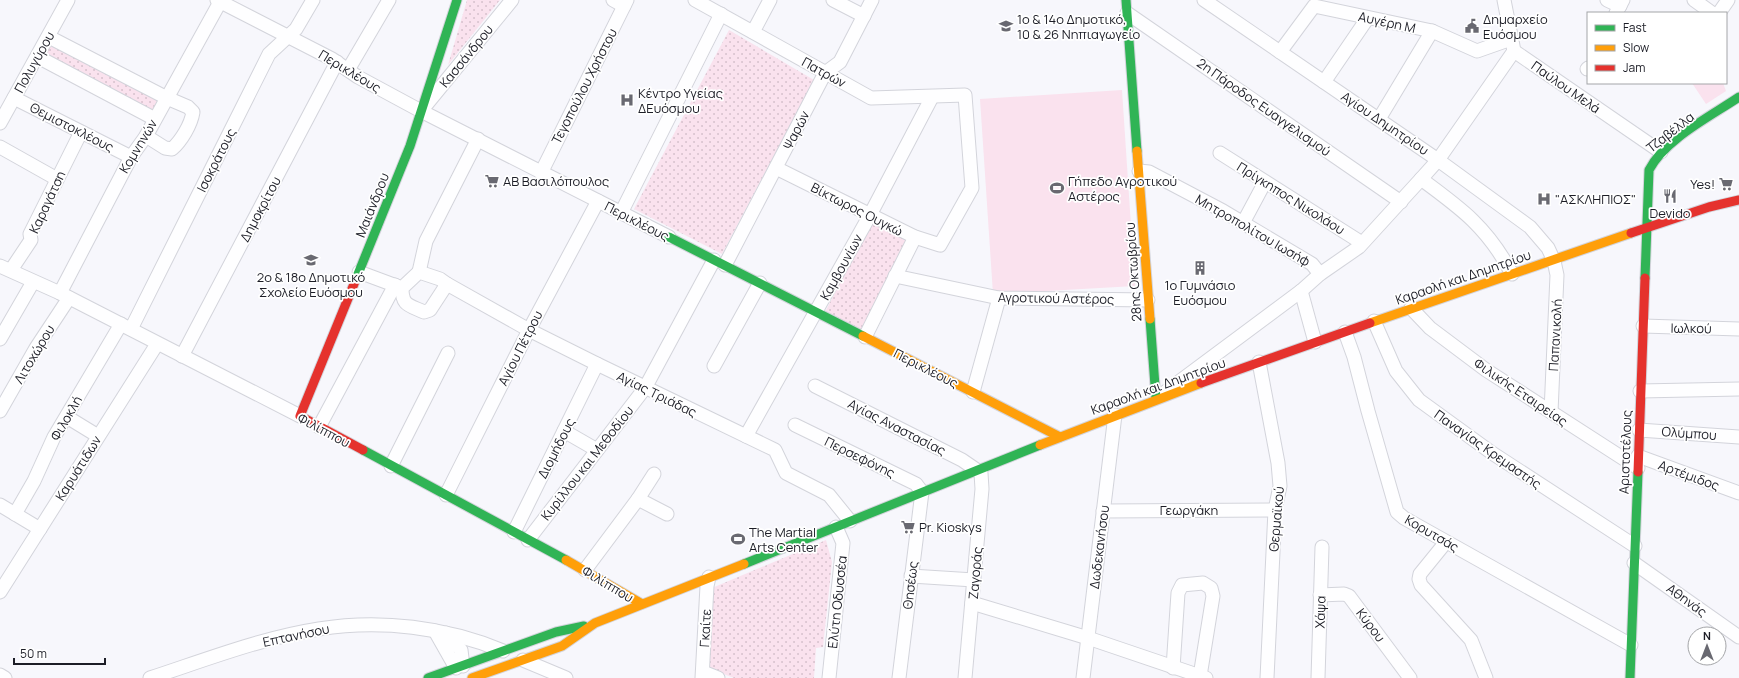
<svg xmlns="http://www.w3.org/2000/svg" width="1739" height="678" font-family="Manrope,sans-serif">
<defs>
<pattern id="park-dots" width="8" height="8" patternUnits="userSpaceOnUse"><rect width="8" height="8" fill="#fae2ee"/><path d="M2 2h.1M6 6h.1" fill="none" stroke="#d6c1cc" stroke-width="1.8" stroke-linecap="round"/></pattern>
</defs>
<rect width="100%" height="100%" fill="#f7f7fc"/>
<!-- grass -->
<g fill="#fae2ee">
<polygon points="1692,83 1723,83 1726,91 1706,104"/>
<polygon points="1122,90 1135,286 993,294 980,99"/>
</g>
<!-- park -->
<g fill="url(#park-dots)">
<polygon points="467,0 500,0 448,65"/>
<polygon points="729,30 814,80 722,254 634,209"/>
<polygon points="51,42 160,96 152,111 43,57"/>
<polygon points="872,221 908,238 858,335 823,316"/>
<polygon points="826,540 832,562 823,647 816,648 814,678 734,678 708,668 712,588"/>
</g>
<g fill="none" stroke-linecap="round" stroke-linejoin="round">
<defs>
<g id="street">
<polyline points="217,0 332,59 358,77 421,111 669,237"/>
<polyline points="613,0 624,6"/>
<polyline points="695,0 871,98 965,95 972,188 940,245 915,237 776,168"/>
<polyline points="833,0 864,16"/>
<polyline points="1204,0 1438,160 1530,227 1548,248 1554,261 1557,275 1551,412"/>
<polyline points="1504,0 1514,51 1661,152"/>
<polyline points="1607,0 1620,6"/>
<polyline points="1694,0 1712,13"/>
<polyline points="1127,13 1401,202"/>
<polyline points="1616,13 1623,0"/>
<polyline points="1719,13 1728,0"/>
<polyline points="753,32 770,0"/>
<path d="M49,37L167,98L188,107L193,112C191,125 181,141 172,149L165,148L146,136"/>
<polyline points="1280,52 1314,6 1432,31 1477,51 1511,39"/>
<polyline points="38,57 155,119"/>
<polyline points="1587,69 1588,68"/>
<polyline points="348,70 389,0"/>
<polyline points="1324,82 1367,19"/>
<polyline points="14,98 131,157"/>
<polyline points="426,105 512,0"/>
<polyline points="1379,119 1432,31"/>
<polyline points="0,123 68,0"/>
<polyline points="0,147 57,179"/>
<polyline points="1220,153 1362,243"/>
<polyline points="1139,171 1149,172 1223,211 1312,264 1320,274"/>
<polyline points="541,173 627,0"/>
<path d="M1421,179C1462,209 1488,228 1512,274"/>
<polyline points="621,213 721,14"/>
<polyline points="1243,223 1265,182"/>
<polyline points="725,265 825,73 840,62 872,0"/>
<polyline points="0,266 60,293 300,416"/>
<polyline points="11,270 31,240 30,234 81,132"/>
<path d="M359,272L402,288C402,306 409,305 424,312L430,310L447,284L440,279L419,272L402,288"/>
<polyline points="419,272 426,241 478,139"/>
<polyline points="895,276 999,298 1148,300"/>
<polyline points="447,284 529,330 597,364 775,450 786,473 829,495 850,521"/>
<polyline points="1301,291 1315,342"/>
<polyline points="60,293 131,157 146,136 220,2"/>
<polyline points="1411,308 1430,328 1486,370 1638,468"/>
<polyline points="1374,321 1396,371 1419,400 1492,453 1635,546"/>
<polyline points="1643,326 1739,329"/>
<polyline points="131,329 269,54 296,29 313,0"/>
<polyline points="1345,332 1354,357 1368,411 1397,512 1404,518 1631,645"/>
<polyline points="865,337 915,237"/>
<polyline points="0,339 33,282"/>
<polyline points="182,356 337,62"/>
<polyline points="1259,362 1278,463 1280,486 1275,510 1267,678"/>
<polyline points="714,366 760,283"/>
<polyline points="815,386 962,460 981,473 982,489 977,544 965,678"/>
<polyline points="1640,391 1739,389"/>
<polyline points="973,392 999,298"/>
<polyline points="1164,393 1301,291 1320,274 1359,247 1421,179 1438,160 1514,51"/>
<polyline points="0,411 36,348 69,298"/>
<polyline points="67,417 98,436"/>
<polyline points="795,425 916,484 922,492 899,678"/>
<polyline points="319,427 395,285"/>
<polyline points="1639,430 1739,437"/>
<polyline points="564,431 597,450"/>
<polyline points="746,436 870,215 932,97"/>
<polyline points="1638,456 1739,493"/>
<polyline points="391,466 448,353"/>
<polyline points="446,495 529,330 598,201"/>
<polyline points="638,499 654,474"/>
<polyline points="0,505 40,529"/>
<polyline points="1103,511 1275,510"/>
<polyline points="15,514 34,481 54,437 121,324"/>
<polyline points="514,532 597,364"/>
<polyline points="528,540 645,388 714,260"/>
<polyline points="1446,542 1420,574 1419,579 1421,585 1471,640 1486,678"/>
<polyline points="1634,563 1739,637"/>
<polyline points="585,570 638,499 667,514"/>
<polyline points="911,576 974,580"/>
<polyline points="0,592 157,344"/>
<polyline points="1320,595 1344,594 1349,596 1410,678"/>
<polyline points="972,603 1088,638 1206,678"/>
<polyline points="435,631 456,668"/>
<polyline points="446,633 461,650 463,666"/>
<polyline points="523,660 566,678"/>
<polyline points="1173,668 1178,593 1182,585 1203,583 1211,588 1213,596 1200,676"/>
<polyline points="703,672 718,678"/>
<polyline points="0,675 5,678"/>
<path d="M150,678C205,660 261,638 319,629C380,619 446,627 503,651"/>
<polyline points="702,678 707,586 709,577"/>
<polyline points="829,678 843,543 836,527"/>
<polyline points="1083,678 1115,415"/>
<polyline points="1318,678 1322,547"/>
</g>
<g id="fast">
<polyline points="1126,0 1137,151"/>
<polyline points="669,237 863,336"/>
<path d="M1645,278L1649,170C1665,139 1711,116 1739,97"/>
<polyline points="356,279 410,146 457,0"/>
<polyline points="1150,319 1156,399"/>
<polyline points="363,450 566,560"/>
<polyline points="744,564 1040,445"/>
<polyline points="428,678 556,632 584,626"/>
<polyline points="1630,678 1638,472"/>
</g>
<g id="slow">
<polyline points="1137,151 1150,319"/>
<polyline points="1370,323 1631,233"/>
<polyline points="863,336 1060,437"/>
<polyline points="1040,445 1201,383"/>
<polyline points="566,560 642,604"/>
<polyline points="472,678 562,646 595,623 744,564"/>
</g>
<g id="jam">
<polyline points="1631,233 1709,207 1739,200"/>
<polyline points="356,279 300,416 363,450"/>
<polyline points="1201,383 1370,323"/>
<polyline points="1638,472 1645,278"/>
</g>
</defs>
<!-- street casing -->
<use href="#street" stroke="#d3d4db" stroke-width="15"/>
<!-- fast casing -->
<use href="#fast" stroke="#d3d4db" stroke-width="11"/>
<!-- slow casing -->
<use href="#slow" stroke="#d3d4db" stroke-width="11"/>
<!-- jam casing -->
<use href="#jam" stroke="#d3d4db" stroke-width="11"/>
<!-- street -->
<use href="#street" stroke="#fefeff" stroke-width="13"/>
<!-- fast -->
<use href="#fast" stroke="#30b455" stroke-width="9"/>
<!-- slow -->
<use href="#slow" stroke="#ff9f0a" stroke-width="9"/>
<!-- jam -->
<use href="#jam" stroke="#e5322d" stroke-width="9"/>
</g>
<!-- icons -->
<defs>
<symbol id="school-bare" viewBox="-9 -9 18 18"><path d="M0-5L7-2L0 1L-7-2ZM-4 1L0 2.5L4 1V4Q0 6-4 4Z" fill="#696971" stroke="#fff" stroke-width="2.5" paint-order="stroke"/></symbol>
<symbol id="civic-bare" viewBox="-9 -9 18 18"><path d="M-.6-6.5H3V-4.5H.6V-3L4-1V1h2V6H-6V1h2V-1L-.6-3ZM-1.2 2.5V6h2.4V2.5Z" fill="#696971" stroke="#fff" stroke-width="2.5" paint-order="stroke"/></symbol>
<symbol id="hospital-bare" viewBox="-9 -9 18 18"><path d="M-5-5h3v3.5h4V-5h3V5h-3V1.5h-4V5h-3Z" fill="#696971" stroke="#fff" stroke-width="2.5" paint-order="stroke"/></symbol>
<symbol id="supermarket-bare" viewBox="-9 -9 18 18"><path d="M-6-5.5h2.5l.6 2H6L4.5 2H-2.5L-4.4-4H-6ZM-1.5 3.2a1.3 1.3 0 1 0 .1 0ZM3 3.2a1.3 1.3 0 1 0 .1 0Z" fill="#696971" stroke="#fff" stroke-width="2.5" paint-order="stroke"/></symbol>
<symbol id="stadium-bare" viewBox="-9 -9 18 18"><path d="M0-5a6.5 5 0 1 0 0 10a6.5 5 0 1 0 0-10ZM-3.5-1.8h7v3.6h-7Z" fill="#696971" stroke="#fff" stroke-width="2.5" paint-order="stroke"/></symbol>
<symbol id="restaurant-bare" viewBox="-9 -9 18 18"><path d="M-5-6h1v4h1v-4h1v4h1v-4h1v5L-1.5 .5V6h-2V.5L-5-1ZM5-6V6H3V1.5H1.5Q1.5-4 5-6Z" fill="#696971" stroke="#fff" stroke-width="2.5" paint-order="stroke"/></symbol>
<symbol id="building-bare" viewBox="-9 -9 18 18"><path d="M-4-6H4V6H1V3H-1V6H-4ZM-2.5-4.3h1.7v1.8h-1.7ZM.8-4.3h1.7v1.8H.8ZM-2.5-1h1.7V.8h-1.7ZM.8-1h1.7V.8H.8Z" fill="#696971" stroke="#fff" stroke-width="2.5" paint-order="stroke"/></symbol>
</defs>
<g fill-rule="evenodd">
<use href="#school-bare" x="996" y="16" width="20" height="20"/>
<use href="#civic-bare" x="1462" y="16" width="20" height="20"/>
<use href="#hospital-bare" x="617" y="90" width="20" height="20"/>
<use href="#supermarket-bare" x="482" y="171" width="20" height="20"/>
<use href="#supermarket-bare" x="1716" y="174" width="20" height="20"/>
<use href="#stadium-bare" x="1047" y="178" width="20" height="20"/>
<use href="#restaurant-bare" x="1660" y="186" width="20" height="20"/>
<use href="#hospital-bare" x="1534" y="189" width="20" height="20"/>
<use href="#school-bare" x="301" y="250" width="20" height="20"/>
<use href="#building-bare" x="1190" y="258" width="20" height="20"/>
<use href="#supermarket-bare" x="898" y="517" width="20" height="20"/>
<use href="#stadium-bare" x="728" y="529" width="20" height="20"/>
</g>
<g text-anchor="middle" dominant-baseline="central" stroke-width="3.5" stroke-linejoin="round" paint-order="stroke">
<!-- poi labels -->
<g font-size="13" fill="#1c1d26" stroke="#fff" text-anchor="start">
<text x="1017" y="19">1ο &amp; 14ο Δημοτικό,<tspan x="1017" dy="15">10 &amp; 26 Νηπιαγωγείο</tspan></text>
<text x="1483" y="19">Δημαρχείο<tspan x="1483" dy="15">Ευόσμου</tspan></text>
<text x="638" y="93">Κέντρο Υγείας<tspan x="638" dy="15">ΔΕυόσμου</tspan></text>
<text x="503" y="181">ΑΒ Βασιλόπουλος</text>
<text x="1068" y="181">Γήπεδο Αγροτικού<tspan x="1068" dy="15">Αστέρος</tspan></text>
<text x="1715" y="184" text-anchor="end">Yes!</text>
<text x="1555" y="199">"ΑΣΚΛΗΠΙΟΣ"</text>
<text x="1670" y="213" text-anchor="middle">Devido</text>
<text x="311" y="277" text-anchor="middle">2ο &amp; 18ο Δημοτικό<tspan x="311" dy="15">Σχολείο Ευόσμου</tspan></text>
<text x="1200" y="285" text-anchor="middle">1ο Γυμνάσιο<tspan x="1200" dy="15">Ευόσμου</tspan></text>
<text x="919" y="527">Pr. Kioskys</text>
<text x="749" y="532">The Martial<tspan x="749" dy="15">Arts Center</tspan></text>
</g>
<!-- street labels -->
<g font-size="13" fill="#1c1d26" stroke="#fff">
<text transform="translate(1387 22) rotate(12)">Αυγέρη Μ</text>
<text transform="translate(466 56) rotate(-51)">Κασσάνδρου</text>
<text transform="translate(34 62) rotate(-61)">Πολυγύρου</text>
<text transform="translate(350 71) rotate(31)">Περικλέους</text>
<text transform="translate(824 72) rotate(29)">Πατρών</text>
<text transform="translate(584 86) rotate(-63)">Τεγοπούλου Χρήστου</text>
<text transform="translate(1566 87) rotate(35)">Παύλου Μελά</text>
<text transform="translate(1264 107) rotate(35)">2η Πάροδος Ευαγγελισμού</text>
<text transform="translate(1385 123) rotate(34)">Αγίου Δημητρίου</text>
<text transform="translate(72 127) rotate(27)">Θεμιστοκλέους</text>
<text transform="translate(796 130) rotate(-63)">Ψαρών</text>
<text transform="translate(1670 132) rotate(-38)">Τζαβέλλα</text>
<text transform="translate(138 146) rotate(-59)">Κομνηνών</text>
<text transform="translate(216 160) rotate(-63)">Ισοκράτους</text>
<text transform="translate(1291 198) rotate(32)">Πρίγκηπος Νικολάου</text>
<text transform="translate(47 202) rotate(-65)">Καραγάτση</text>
<text transform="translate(372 205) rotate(-68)">Μαιάνδρου</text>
<text transform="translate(260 209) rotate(-62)">Δημοκρίτου</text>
<text transform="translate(857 209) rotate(27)">Βίκτωρος Ουγκώ</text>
<text transform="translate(637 221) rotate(27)">Περικλέους</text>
<text transform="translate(1253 230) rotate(30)">Μητροπολίτου Ιωσήφ</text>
<text transform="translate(841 267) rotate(-61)">Καμβουνίων</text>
<text transform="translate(1133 272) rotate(-94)">28ης Οκτωβρίου</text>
<text transform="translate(1463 277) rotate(-19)">Καραολή και Δημητρίου</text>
<text transform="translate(1056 298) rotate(1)">Αγροτικού Αστέρος</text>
<text transform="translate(1691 328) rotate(1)">Ιωλκού</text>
<text transform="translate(1555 335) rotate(-87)">Παπανικολή</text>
<text transform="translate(520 348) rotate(-63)">Αγίου Πέτρου</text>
<text transform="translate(34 354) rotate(-59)">Λιτοχώρου</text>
<text transform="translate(926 368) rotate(27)">Περικλέους</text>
<text transform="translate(1158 386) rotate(-20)">Καραολή και Δημητρίου</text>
<text transform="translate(1521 392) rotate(34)">Φιλικής Εταιρείας</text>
<text transform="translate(657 394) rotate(26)">Αγίας Τριάδας</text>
<text transform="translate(66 418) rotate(-60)">Φιλοκλή</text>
<text transform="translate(897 427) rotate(27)">Αγίας Αναστασίας</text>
<text transform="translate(324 430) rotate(28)">Φιλίππου</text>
<text transform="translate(1689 433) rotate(4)">Ολύμπου</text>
<text transform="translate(556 448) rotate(-63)">Διομήδους</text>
<text transform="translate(1488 449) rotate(35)">Παναγίας Κρεμαστής</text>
<text transform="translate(1625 452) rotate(-88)">Αριστοτέλους</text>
<text transform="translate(860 457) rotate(26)">Περσεφόνης</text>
<text transform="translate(587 463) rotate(-52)">Κυρίλλου και Μεθοδίου</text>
<text transform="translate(78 468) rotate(-58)">Καρυάτιδων</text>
<text transform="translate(1689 475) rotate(20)">Αρτέμιδος</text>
<text x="1189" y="510">Γεωργάκη</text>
<text transform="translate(1276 519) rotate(-85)">Θερμαϊκού</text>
<text transform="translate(1432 533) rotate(30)">Κορυτσάς</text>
<text transform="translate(1099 547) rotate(-83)">Δωδεκανήσου</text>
<text transform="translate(975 573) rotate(-85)">Ζαγοράς</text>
<text transform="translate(608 584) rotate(31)">Φιλίππου</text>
<text transform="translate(910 585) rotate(-83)">Θησέως</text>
<text transform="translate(1687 600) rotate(36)">Αθηνάς</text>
<text transform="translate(837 602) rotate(-84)">Ελύτη Οδυσσέα</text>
<text transform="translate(1320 612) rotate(-88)">Χάψα</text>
<text transform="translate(1371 625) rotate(53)">Κύρου</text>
<text transform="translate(705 628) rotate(-87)">Γκαίτε</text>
<text transform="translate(296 635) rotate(-12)">Επτανήσου</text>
</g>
</g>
<!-- legend -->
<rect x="1587" y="12" width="140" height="72" fill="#ffffff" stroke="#a4a5a8"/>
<rect x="1595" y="25" width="20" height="6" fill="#30b455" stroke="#a4a5a8"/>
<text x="1623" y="32" font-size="12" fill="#1c1d26">Fast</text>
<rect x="1595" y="45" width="20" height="6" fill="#ff9f0a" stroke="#a4a5a8"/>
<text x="1623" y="52" font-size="12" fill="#1c1d26">Slow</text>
<rect x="1595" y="65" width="20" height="6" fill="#e5322d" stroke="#a4a5a8"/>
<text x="1623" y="72" font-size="12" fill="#1c1d26">Jam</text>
<!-- north arrow -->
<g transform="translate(1707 646)"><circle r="19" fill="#ffffff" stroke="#a4a5a8"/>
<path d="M0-3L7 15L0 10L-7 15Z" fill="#696971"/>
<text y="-6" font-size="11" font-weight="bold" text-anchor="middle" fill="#1c1d26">N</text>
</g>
<!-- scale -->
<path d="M14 658v6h91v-6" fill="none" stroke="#1c1d26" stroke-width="2"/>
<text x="20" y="658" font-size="12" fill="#1c1d26" stroke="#ffffff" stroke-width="3" paint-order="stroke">50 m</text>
</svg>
